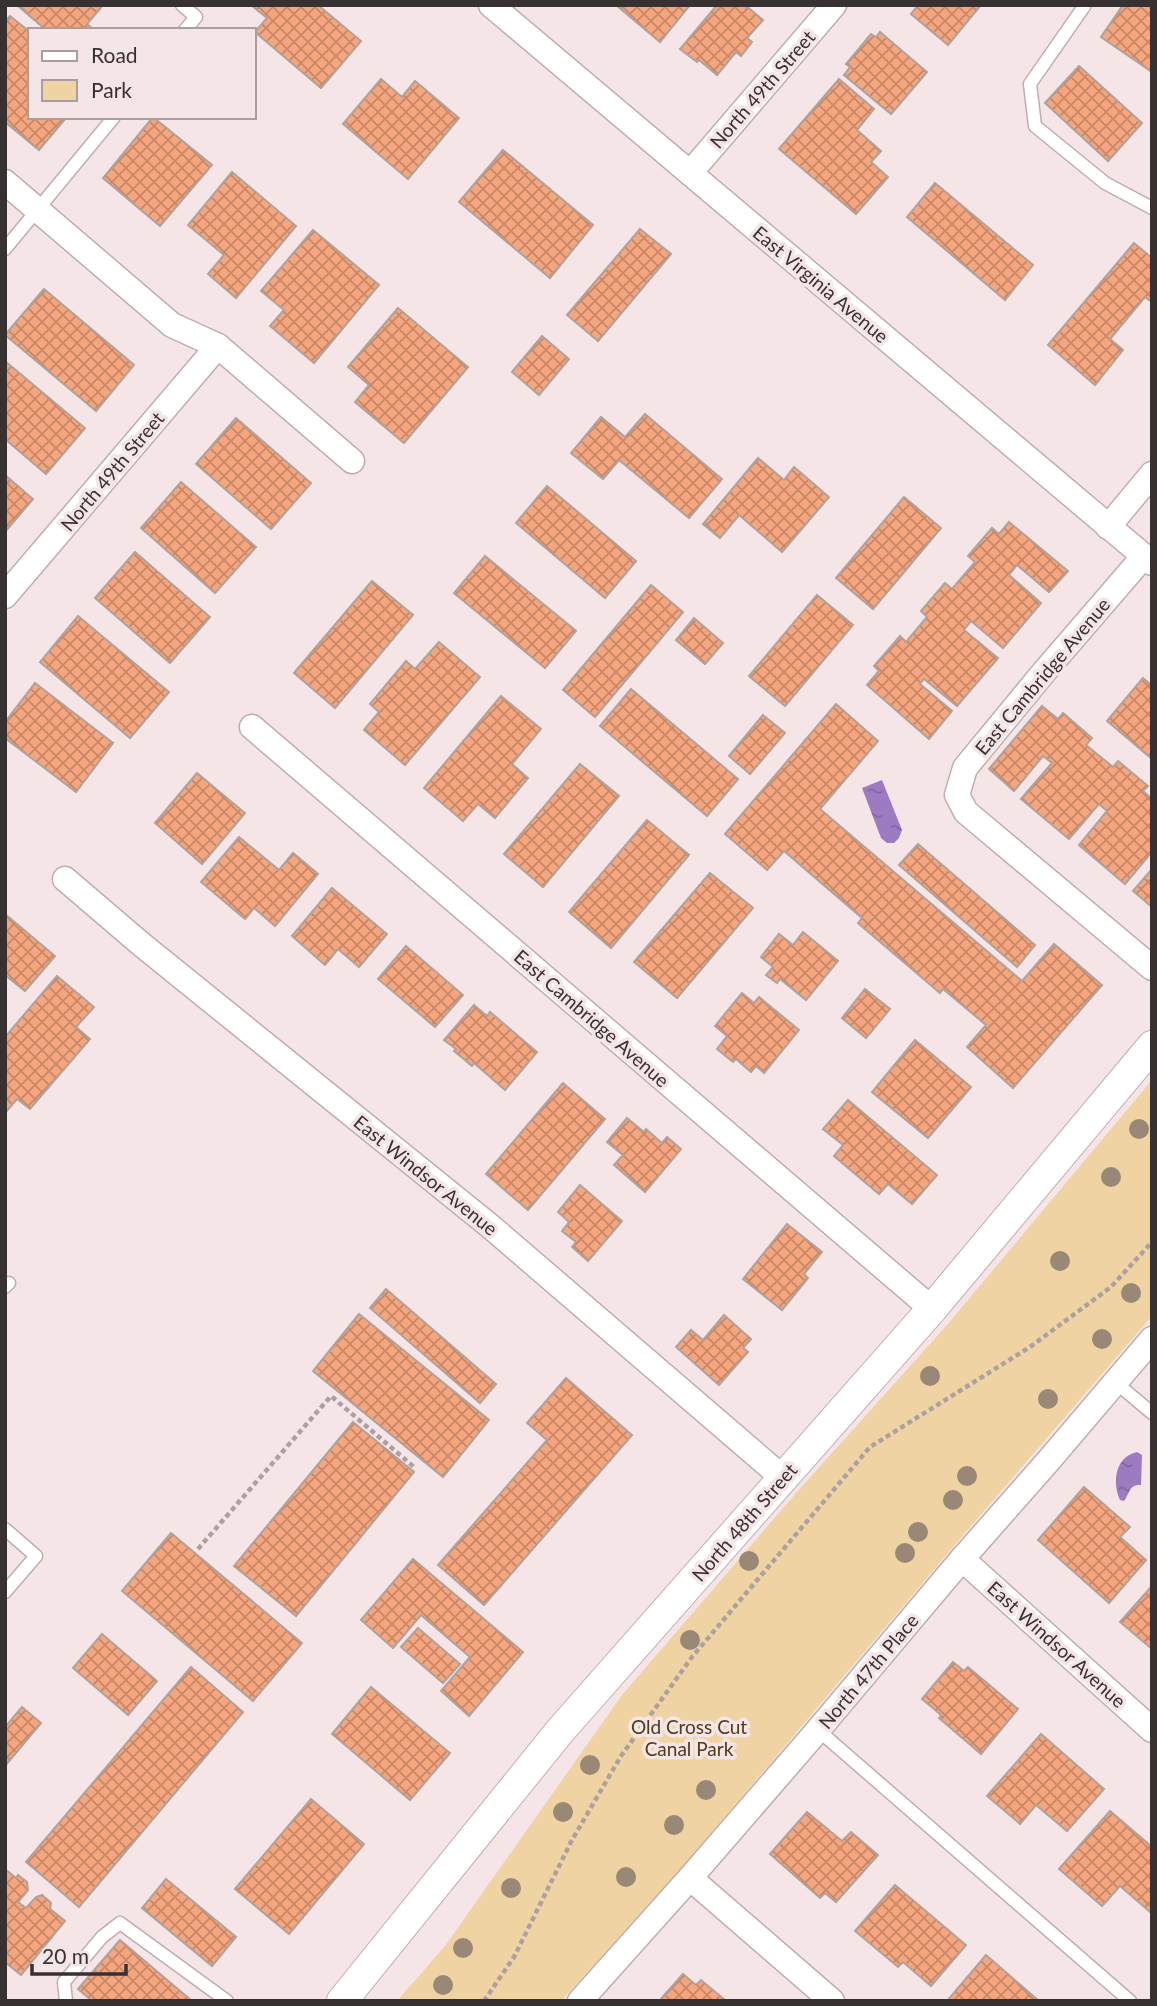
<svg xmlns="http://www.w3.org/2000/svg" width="1157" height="2006" font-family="Lato,sans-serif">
<defs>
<pattern id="water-ripples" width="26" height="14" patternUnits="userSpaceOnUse" patternTransform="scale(1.75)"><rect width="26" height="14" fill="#9d7bc2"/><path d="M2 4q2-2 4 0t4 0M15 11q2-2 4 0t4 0" fill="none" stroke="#81659e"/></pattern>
<pattern id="building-cross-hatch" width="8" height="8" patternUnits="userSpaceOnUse" patternTransform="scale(1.75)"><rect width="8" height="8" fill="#f6a67e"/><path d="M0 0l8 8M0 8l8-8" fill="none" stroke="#c88868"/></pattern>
</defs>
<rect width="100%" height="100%" fill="#f6e5e6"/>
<!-- green -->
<polygon fill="#f0d3a2" points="1152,1080 1152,1316 953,1547 680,1870 561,2001 397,2001 445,1946 622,1695 796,1493 947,1325"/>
<!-- water -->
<g fill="url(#water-ripples)">
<polygon points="882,780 902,830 899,838 894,843 887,843 881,838 862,788"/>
<path d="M1137,1452L1142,1455L1141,1485C1129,1484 1130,1493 1124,1501L1120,1500C1112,1482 1115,1457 1137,1452Z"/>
</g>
<!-- building -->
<g fill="url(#building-cross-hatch)" stroke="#b0a29b" stroke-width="2">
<polygon points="103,5 87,24 94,30 46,30 18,6"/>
<polygon points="251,5 318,5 361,41 321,88 255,32 267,18"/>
<polygon points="616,5 690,5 660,42"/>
<polygon points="717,5 745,5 763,20 747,38 752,42 741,56 736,52 717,75 699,60 697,62 680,49"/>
<polygon points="918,5 981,5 948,45 911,14"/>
<polygon points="1123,5 1147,5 1152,9 1152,72 1101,37"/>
<polygon points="10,16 30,32 30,117 66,118 39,150 5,122 5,21"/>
<polygon points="880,32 927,72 891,114 844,75 850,67 846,64 871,34 876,37"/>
<polygon points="1079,66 1142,123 1108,161 1045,103"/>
<polygon points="381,79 402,97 415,81 459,118 408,179 343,124"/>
<polygon points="839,79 874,109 857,130 881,151 871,162 888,177 856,214 779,149"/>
<polygon points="153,117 212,165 160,226 103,178"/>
<polygon points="503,150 593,225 550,278 459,202"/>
<polygon points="232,172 296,226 236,298 208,274 224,255 188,225"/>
<polygon points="935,183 1033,265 1005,300 907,217"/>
<polygon points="640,229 671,254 598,341 567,315"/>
<polygon points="313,230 379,285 314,363 270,326 284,310 261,291"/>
<polygon points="1134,243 1152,258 1152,302 1145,297 1110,339 1123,350 1095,385 1048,345"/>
<polygon points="44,289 134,365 96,411 5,335"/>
<polygon points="398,308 468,367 404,443 355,402 369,385 348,367"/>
<polygon points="542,336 569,359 539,395 512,372"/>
<polygon points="5,361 85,428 46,474 5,439"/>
<polygon points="645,414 722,479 689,518 619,460 603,479 571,453 601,417 625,437"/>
<polygon points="236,418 311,483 271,529 196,464"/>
<polygon points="758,458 784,480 794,467 829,497 782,552 739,515 720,538 703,524"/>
<polygon points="5,475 33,499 5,532"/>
<polygon points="181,482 256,547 215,593 141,528"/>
<polygon points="547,486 636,561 605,598 516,523"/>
<polygon points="904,497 941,528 873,609 836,578"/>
<polygon points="1009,522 1068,571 1049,592 1017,565 1009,575 1041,603 1003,648 971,621 964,630 998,658 957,706 924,679 920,684 952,711 929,739 867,685 879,671 874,666 900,636 906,642 927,617 921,611 945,583 952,589 975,562 968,556 992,528 999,534"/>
<polygon points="135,552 210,617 170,663 95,598"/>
<polygon points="485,556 576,631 545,668 454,593"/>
<polygon points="372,581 413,615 335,708 294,673"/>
<polygon points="651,585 683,612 595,717 563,690"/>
<polygon points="817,595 853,625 785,706 749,676"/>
<polygon points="78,616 169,692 130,738 40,662"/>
<polygon points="694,618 723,643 705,664 676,640"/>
<polygon points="439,642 480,677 405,765 364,730 379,712 370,704 406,661 415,669"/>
<polygon points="1143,678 1150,684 1152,681 1152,759 1107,721"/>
<polygon points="35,683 113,743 76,792 5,738 5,722"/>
<polygon points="631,689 738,779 707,816 600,726"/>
<polygon points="501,696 541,729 512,764 528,778 495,818 478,804 463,821 424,788"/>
<polygon points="836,704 878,741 820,809 1022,981 1054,944 1102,985 1013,1088 967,1047 986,1025 943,989 940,993 858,923 862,918 784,851 767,870 725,834"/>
<polygon points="1042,706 1058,719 1063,713 1092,738 1086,745 1113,767 1118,761 1148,786 1143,791 1152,799 1152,852 1125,884 1079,845 1107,811 1099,804 1069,839 1021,799 1052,763 1043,756 1014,791 989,769"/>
<polygon points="763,715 785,733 750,774 729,756"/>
<polygon points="580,764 619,796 543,887 504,854"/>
<polygon points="197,773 245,813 202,864 155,823"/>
<polygon points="647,820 689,855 611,948 569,912"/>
<polygon points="239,837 279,870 293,853 318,874 275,926 254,908 245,919 201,882"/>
<polygon points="918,844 1035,945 1017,967 899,865"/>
<polygon points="1152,869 1152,907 1133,891"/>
<polygon points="710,873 753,908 677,998 634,962"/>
<polygon points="332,888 387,934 359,967 338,949 325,965 292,936"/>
<polygon points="5,914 55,956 25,991 5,975"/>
<polygon points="803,932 838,961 806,1000 780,979 777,983 766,975 773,967 761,957 779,934 793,945"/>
<polygon points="406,946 463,995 435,1027 378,979"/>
<polygon points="57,976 94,1007 76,1027 90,1039 30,1109 17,1099 5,1113 5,1037"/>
<polygon points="865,989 890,1009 866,1038 842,1018"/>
<polygon points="742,993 754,1003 759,997 799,1030 764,1073 756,1066 751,1072 736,1059 733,1062 717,1049 727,1036 715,1026"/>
<polygon points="474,1005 487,1016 490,1012 537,1052 505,1090 474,1063 472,1066 454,1051 456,1049 444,1040"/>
<polygon points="915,1040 971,1087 928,1138 872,1092"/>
<polygon points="563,1083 605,1119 528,1210 486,1174"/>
<polygon points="848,1100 937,1175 912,1204 888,1184 879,1194 834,1156 843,1145 823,1129"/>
<polygon points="627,1118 644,1132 646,1129 662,1143 667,1137 681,1149 645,1192 614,1165 623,1155 607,1142"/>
<polygon points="580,1185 622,1221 588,1261 572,1247 576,1242 562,1231 569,1222 558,1212"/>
<polygon points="787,1224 822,1252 804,1274 808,1278 782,1310 743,1279"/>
<polygon points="386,1289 496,1384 480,1403 370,1308"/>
<polygon points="359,1314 489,1420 443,1477 313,1371"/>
<polygon points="724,1315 751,1339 743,1348 748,1352 719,1385 676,1347 691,1330 703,1340"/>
<polygon points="566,1378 632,1435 484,1605 438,1565 547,1440 527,1423"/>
<polygon points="353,1422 414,1472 296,1616 234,1566"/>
<polygon points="1084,1487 1130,1527 1120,1537 1146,1560 1109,1603 1038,1540"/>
<polygon points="171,1533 302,1643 253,1701 122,1591"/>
<polygon points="413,1559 523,1652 469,1716 441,1691 470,1657 421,1615 393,1648 361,1620"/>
<polygon points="1151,1587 1152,1588 1152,1649 1120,1622"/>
<polygon points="418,1628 460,1664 443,1683 401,1647"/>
<polygon points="102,1634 157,1681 128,1715 73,1668"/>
<polygon points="953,1662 964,1671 968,1667 1018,1709 981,1754 939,1718 941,1715 922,1699"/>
<polygon points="191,1667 243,1712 79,1907 26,1862"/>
<polygon points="371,1687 450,1753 410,1800 332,1734"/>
<polygon points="22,1707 41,1723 5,1766 5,1727"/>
<polygon points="1041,1734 1104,1789 1067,1831 1036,1805 1020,1824 987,1796"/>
<polygon points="311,1799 364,1844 289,1934 235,1889"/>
<polygon points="1110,1811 1152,1847 1152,1910 1150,1912 1120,1886 1102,1906 1059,1869"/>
<polygon points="807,1812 842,1841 851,1832 878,1855 836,1902 825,1893 820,1898 770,1854"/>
<polygon points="5,1869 16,1878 18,1875 27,1882 28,1890 18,1902 26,1908 36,1897 42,1895 51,1903 50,1909 65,1921 21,1975 5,1962"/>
<polygon points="166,1879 236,1937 212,1966 142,1908"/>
<polygon points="895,1885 966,1945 931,1986 903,1962 898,1967 855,1931"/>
<polygon points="120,1940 192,2001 92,2001 78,1989"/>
<polygon points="986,1955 1039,2001 947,2001"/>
<polygon points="683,1974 696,1985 701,1980 726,2001 659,2001"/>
</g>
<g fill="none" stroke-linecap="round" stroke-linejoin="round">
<defs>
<g id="service">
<polyline points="182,5 196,17 185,30"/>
<polyline points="1085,5 1030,84 1035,126 1105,183 1152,208"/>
<polyline points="5,249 114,117"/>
<polyline points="5,1287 9,1283"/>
<polyline points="1115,1382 1152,1413"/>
<polyline points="5,1529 36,1556 5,1592"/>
<polyline points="818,1730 1130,2001"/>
<polyline points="66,2001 64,1982 102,1937 120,1923 227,2001"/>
</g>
<g id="minor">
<polyline points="491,5 1152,563"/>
<polyline points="690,173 834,5"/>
<polyline points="5,182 172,325 218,346 352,461"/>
<polyline points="1108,527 1152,474"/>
<polyline points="1144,556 1044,672 965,768 957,795 966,812 1152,968"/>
<polyline points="5,596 218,346"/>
<polyline points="252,727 932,1309"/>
<polyline points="65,879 141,944 490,1226 783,1478"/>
<polyline points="962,1559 1152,1730"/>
<polyline points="690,1878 832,2001"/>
<polyline points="580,2001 690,1878 818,1730 962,1559 1050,1459 1152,1339"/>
</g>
<polyline id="tertiary" points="342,2001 560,1731 932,1309 1152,1046"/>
</defs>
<!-- service casing -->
<use href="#service" stroke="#bfaeb0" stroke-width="15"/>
<!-- minor casing -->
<use href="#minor" stroke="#bfaeb0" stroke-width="27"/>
<!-- tertiary casing -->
<use href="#tertiary" stroke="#bfaeb0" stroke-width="32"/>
<!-- path -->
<g stroke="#ada0a1" stroke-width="4.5" stroke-dasharray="5 3.5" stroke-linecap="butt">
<polyline points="198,1549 331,1396 414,1467"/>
<polyline points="484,2001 514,1957 572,1840 621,1756 692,1657 870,1447 1030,1347 1111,1287 1152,1242"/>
</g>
<!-- service -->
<use href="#service" stroke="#fff" stroke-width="12"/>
<!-- minor -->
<use href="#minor" stroke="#fff" stroke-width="24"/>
<!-- tertiary -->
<use href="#tertiary" stroke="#fff" stroke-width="30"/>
</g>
<!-- trees -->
<g fill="#998875">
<circle cx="1139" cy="1129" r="10"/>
<circle cx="1111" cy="1177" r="10"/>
<circle cx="1060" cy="1261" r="10"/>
<circle cx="1131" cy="1293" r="10"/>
<circle cx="1102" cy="1339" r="10"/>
<circle cx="930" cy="1376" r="10"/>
<circle cx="1048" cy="1399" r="10"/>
<circle cx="967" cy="1476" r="10"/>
<circle cx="953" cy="1500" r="10"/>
<circle cx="918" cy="1532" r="10"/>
<circle cx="905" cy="1553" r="10"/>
<circle cx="749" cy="1561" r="10"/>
<circle cx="690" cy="1640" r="10"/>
<circle cx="590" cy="1765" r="10"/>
<circle cx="706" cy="1790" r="10"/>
<circle cx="563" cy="1812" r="10"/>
<circle cx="674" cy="1825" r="10"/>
<circle cx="626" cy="1877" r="10"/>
<circle cx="511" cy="1888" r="10"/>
<circle cx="463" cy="1948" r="10"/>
<circle cx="443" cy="1985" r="10"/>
</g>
<g text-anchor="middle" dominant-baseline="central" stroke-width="7" stroke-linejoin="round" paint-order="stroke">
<!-- street labels -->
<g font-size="19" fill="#383132" stroke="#f6e5e6">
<text transform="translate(762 89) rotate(-49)">North 49th Street</text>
<text transform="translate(821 284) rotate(40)">East Virginia Avenue</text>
<text transform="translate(112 471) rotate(-50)">North 49th Street</text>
<text transform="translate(1042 676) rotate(-50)">East Cambridge Avenue</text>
<text transform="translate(592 1018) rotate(41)">East Cambridge Avenue</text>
<text transform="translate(426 1175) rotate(39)">East Windsor Avenue</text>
<text transform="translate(744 1522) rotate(-49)">North 48th Street</text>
<text transform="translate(1057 1644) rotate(42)">East Windsor Avenue</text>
<text transform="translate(868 1671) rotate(-50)">North 47th Place</text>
</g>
<!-- park labels -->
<g font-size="19" fill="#4d3b19" stroke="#f6e5e6">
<text x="689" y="1726">Old Cross Cut<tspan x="689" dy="22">Canal Park</tspan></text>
</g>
</g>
<!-- border -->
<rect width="1157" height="2006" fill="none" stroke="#383132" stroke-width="14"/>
<!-- legend -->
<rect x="28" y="28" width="228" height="91" fill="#f6e5e6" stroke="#aa9d9e" stroke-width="2"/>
<rect x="42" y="51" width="35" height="10" fill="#ffffff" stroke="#aa9d9e" stroke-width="2"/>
<text x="91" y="63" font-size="21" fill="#383132">Road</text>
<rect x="42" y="80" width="35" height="21" fill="#f0d3a2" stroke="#aa9d9e" stroke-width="2"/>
<text x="91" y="98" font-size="21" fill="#383132">Park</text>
<!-- scale -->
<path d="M32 1964v10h94v-10" fill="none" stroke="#383132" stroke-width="3.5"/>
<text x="42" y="1964" font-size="21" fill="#383132" stroke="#f6e5e6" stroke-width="5" paint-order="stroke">20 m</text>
</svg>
